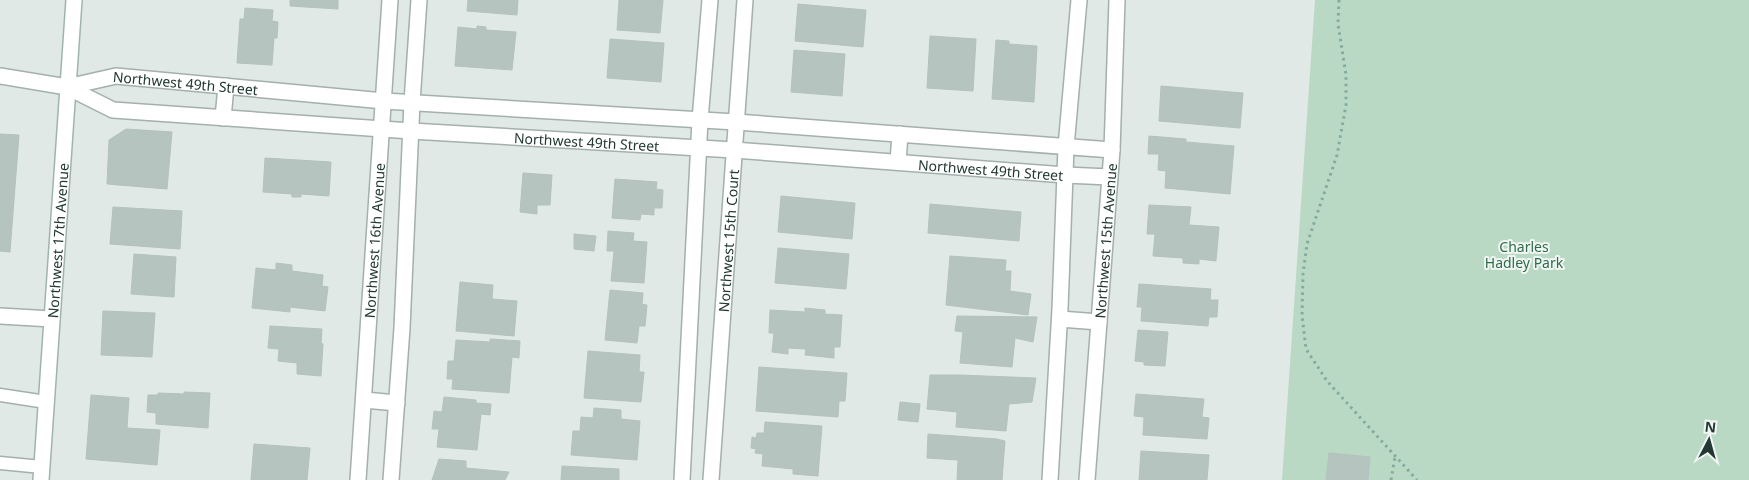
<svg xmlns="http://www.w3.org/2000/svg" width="1749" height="480" font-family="'Noto Sans',sans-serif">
<rect width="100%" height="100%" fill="#e0e9e6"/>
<!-- green -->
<polygon fill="#bad9c4" points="1315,0 1749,0 1749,480 1282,480"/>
<!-- building -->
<g fill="#b5c4bf" stroke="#b3c2bd">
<polygon points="290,0 338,0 338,9 290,6"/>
<polygon points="468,0 518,0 517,15 467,11"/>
<polygon points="619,0 663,0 660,33 617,30"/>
<polygon points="798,4 866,10 863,47 795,41"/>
<polygon points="245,8 273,10 272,21 278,22 277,38 274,38 272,65 237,63 240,19 244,19"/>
<polygon points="477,26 486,27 486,30 516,32 512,70 455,66 458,27 477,29"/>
<polygon points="930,36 976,39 973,91 927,88"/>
<polygon points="610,39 664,43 661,82 607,78"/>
<polygon points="996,40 1009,41 1009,44 1037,46 1034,102 992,99"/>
<polygon points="794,50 845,54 842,96 791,92"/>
<polygon points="1161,86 1243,93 1240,128 1159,121"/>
<polygon points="126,129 172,132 167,189 107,184 109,140"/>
<polygon points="0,134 19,135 10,252 0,251"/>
<polygon points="1149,136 1186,139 1186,142 1234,146 1230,194 1165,188 1166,171 1158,170 1159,154 1148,154"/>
<polygon points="265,158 331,162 329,196 301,194 301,197 292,197 292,194 263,192"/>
<polygon points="523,173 552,175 550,205 537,205 537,214 520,212"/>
<polygon points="615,179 657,182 656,189 663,190 662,208 654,208 654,215 641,214 640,220 612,218"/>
<polygon points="781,196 855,203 852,239 778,232"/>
<polygon points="930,204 1021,212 1019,241 928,233"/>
<polygon points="1149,205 1191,207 1189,225 1219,227 1216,261 1199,259 1199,264 1183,263 1183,258 1153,256 1155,234 1147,234"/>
<polygon points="113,207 182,211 180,249 110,244"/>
<polygon points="608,231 634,233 633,241 647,242 644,283 611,281 614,251 607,251"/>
<polygon points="574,234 596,236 594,251 574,249"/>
<polygon points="778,248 849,254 846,289 775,283"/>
<polygon points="134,254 176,257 174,297 131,294"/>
<polygon points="950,256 1006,260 1005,271 1011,271 1010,291 1031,294 1028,315 946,305"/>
<polygon points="276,263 292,265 292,271 323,275 322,286 328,287 325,311 290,307 290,312 252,308 256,268 276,270"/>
<polygon points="460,282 493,285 492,299 517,301 514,336 456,331"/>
<polygon points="1139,284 1211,289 1210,300 1218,300 1217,317 1209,317 1208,326 1141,321 1142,307 1137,307"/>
<polygon points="610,290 643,293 642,304 647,305 645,326 639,326 637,343 605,340"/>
<polygon points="805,308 825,310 825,314 842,315 840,347 834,347 834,358 805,355 806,349 788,348 788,354 772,352 774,333 769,333 770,310 805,312"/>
<polygon points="103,311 155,313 152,357 101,355"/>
<polygon points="957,316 1037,317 1033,342 1015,338 1012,367 960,363 963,332 955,331"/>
<polygon points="270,326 322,329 321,343 323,344 321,376 297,374 297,363 278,361 279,349 268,348"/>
<polygon points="1138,330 1168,332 1165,366 1144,365 1144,362 1135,361"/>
<polygon points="490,339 520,341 519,358 512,357 509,393 452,389 453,379 447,379 448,361 454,361 456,340 490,342"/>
<polygon points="588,351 640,355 639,372 644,372 641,402 584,398"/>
<polygon points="759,367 847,373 845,401 839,401 838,417 756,411"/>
<polygon points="930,375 959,375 1036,378 1032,402 1009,404 1006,431 956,427 957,412 927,409"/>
<polygon points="184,392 210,393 208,428 156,424 156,413 147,412 148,395 158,395 158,393 184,394"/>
<polygon points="1136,394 1204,399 1202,417 1209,418 1207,439 1143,435 1144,417 1134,416"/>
<polygon points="91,395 129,398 127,428 160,430 157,465 86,459"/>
<polygon points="444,397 476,400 476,403 491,404 490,415 481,414 477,450 437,447 439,429 432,429 434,411 442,412"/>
<polygon points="900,402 920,404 918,422 898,420"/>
<polygon points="594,408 621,410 621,419 640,421 637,460 571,455 573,431 580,431 581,417 593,418"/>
<polygon points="765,422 822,426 818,476 793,474 793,469 762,466 763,454 755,453 756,449 751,448 752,437 756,438 757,433 764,433"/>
<polygon points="928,434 997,439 1005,441 1002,480 957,480 958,460 927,458"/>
<polygon points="254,444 310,448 307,480 251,480"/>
<polygon points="1141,451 1209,455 1207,480 1139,480"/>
<polygon points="1329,453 1370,457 1368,480 1326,480"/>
<polygon points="439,459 466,461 466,468 509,472 505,480 432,480"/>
<polygon points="562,466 619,469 619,480 561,480"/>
</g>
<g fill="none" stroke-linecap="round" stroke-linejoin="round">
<defs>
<g id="lane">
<polyline points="0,395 46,402"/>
<polyline points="0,463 42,467"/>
</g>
<g id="street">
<path id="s1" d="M0,76L67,87L113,110L411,131L734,150L1065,175L1110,177"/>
<path id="s2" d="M67,87L116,76L384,101L736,122L1112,150"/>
<polyline points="223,118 226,86"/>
<polyline points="898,162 900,134"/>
<polyline points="0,316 52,319"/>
<polyline points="1060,319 1099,322"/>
<polyline points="364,400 397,403"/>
<path id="s3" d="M358,480L390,0"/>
<polyline points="391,480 402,328 412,102 419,0"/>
<polyline points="682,480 700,120 710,0"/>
<path id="s4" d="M711,480L745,0"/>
<polyline points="1050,480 1060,309 1066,147 1079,0"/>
<path id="s5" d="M1087,480L1112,150L1117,0"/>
</g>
<g id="secondary">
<path id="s6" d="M41,480L74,0"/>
</g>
</defs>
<!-- lane casing -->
<use href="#lane" stroke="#a3b0ad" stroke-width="15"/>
<!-- street casing -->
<use href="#street" stroke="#a3b0ad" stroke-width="18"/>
<!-- secondary casing -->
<use href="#secondary" stroke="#a0b4ae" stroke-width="18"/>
<!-- path -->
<g stroke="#82aba0" stroke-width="3" stroke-dasharray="2.5 4" stroke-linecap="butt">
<polyline points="1339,0 1338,24 1346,75 1346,105 1337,155 1307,244 1303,274 1302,315 1306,349 1327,381 1417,480"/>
<polyline points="1391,480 1395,457"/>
</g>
<!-- lane -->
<use href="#lane" stroke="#fff" stroke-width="12"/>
<!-- street -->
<use href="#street" stroke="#fff" stroke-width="15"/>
<!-- secondary -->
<use href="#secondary" stroke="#fff" stroke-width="15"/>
</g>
<g text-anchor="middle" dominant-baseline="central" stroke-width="4" stroke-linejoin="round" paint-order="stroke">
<!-- street labels -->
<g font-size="14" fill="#223833" stroke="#f0f6f3">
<text stroke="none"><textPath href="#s2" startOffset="120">Northwest 49th Street</textPath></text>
<text stroke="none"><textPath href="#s1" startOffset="594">Northwest 49th Street</textPath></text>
<text stroke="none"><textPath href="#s1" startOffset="999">Northwest 49th Street</textPath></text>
<text stroke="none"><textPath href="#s6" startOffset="240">Northwest 17th Avenue</textPath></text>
<text stroke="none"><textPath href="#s3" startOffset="240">Northwest 16th Avenue</textPath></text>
<text stroke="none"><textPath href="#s4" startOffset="240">Northwest 15th Court</textPath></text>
<text stroke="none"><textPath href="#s5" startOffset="240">Northwest 15th Avenue</textPath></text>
</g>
<!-- park labels -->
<g font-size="14" fill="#2f6c4a" stroke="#f0f6f3">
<text x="1524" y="246">Charles<tspan x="1524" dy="16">Hadley Park</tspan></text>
</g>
</g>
<!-- north arrow -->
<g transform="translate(1709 440) rotate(6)" stroke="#f0f6f3" stroke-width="4" paint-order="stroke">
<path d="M0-4L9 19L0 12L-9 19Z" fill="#223833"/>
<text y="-8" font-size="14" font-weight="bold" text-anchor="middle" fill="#223833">N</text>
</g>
</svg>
